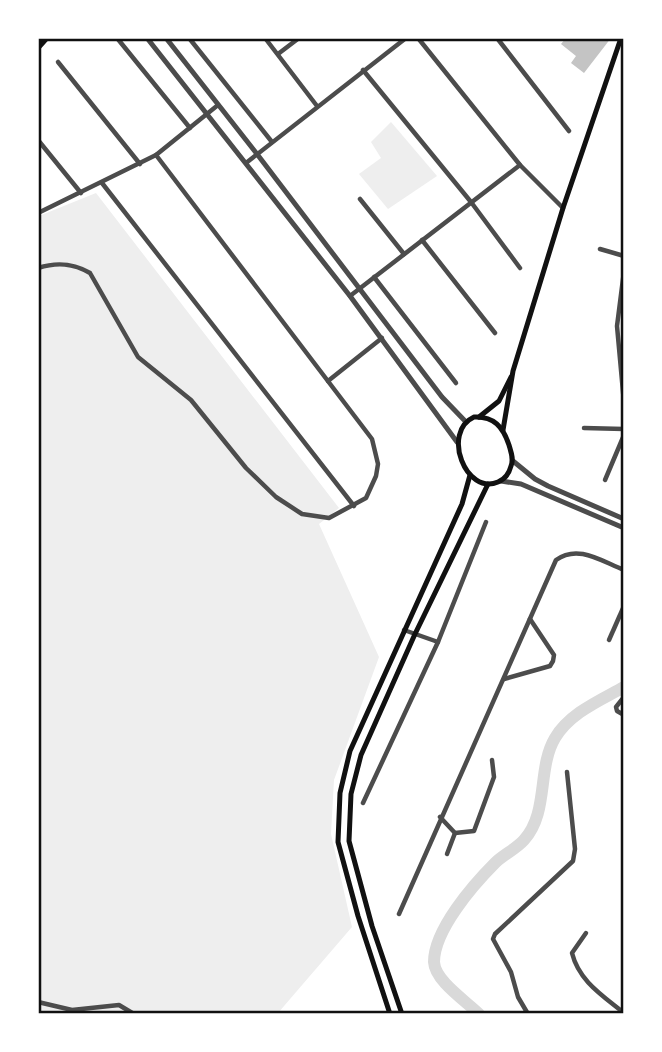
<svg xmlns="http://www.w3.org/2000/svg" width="662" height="1052" font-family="Roboto,sans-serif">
<rect width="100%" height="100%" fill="#fff"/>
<!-- green -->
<g fill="#eee">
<polygon points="391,122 437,176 388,209 359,174 381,158 371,142"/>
<polygon points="96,193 339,508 319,524 379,657 334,780 331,834 352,927 278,1013 39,1014 39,216"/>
</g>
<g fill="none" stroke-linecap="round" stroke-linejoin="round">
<!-- river -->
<path stroke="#d9d9d9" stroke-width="12" d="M479,1014C466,1001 435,981 434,962C434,930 473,885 495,863C503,855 516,849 524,840C549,813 537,768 555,738C570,713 599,701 624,687"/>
</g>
<!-- building -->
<polygon fill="#c4c4c4" points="566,38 611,38 584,73 571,63 576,56 561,44"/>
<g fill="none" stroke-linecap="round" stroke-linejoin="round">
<!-- minor -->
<g stroke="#4c4c4c" stroke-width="4.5">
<polyline points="117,38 190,128"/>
<polyline points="189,38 272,142"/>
<polyline points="265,38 317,106"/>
<polyline points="418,38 520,165 563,208"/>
<polyline points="497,38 569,131"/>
<polyline points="278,54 299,38"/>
<polyline points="58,62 140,164"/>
<polyline points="363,70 471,202 520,268"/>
<polyline points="38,140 81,193"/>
<polyline points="246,163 406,38"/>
<polyline points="102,183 354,506"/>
<polyline points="360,199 404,254"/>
<polyline points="38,213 156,155 218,105"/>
<polyline points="422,240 495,333"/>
<polyline points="600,249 624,256"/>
<path d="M38,268C57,262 73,263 90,273L138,357L191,400L246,468L276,497L302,514L329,518L366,498L376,476L378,464L372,439L156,155"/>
<polyline points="624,271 617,326 624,403"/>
<polyline points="374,277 456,383"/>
<polyline points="350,296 520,165"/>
<polyline points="328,381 382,338"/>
<polyline points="584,428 624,429"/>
<polyline points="605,480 624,435"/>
<polyline points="404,630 438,642"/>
<polyline points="609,640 624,606"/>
<polyline points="504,679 550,666 553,661 554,655 530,619"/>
<polyline points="624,697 616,707 617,711 624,715"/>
<polyline points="363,803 438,642 486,522"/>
<polyline points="440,817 455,833 474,831 494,777 492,760"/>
<polyline points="447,854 455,833"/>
<path d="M399,914L556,560C578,544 601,561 624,570"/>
<path d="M586,933L572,953C579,981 602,995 624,1013"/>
<polyline points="38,1002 72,1010 119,1005 134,1014"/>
<polyline points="528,1014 518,997 511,972 493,939 495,934 573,861 575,849 567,772"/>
</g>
<!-- tertiary -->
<g stroke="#4c4c4c" stroke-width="5">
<polyline points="147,38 350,296 457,442"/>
<polyline points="166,38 257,154 442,397 466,422"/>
<polyline points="513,461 535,479 548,486 624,519"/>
<polyline points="501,481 521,484 624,528"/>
</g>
<!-- secondary -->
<g stroke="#111" stroke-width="5">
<polyline points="38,48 47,38"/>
<path d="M474,417C494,416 503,427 509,445C511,452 514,459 511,466C509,474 505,479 498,482C466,496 441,432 474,417Z"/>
<polyline points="479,417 499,401 511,377"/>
<polyline points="503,430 513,371 563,208 621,38"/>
<polyline points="390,1014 358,916 338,842 340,793 350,751 462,504 470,475"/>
<polyline points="402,1014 372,926 349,841 351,794 361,755 415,634 488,484"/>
</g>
</g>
<!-- border -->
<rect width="662" height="1052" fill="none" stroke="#ffffff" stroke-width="80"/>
<rect x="40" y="40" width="582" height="972" fill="none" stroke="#111" stroke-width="2.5"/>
</svg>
